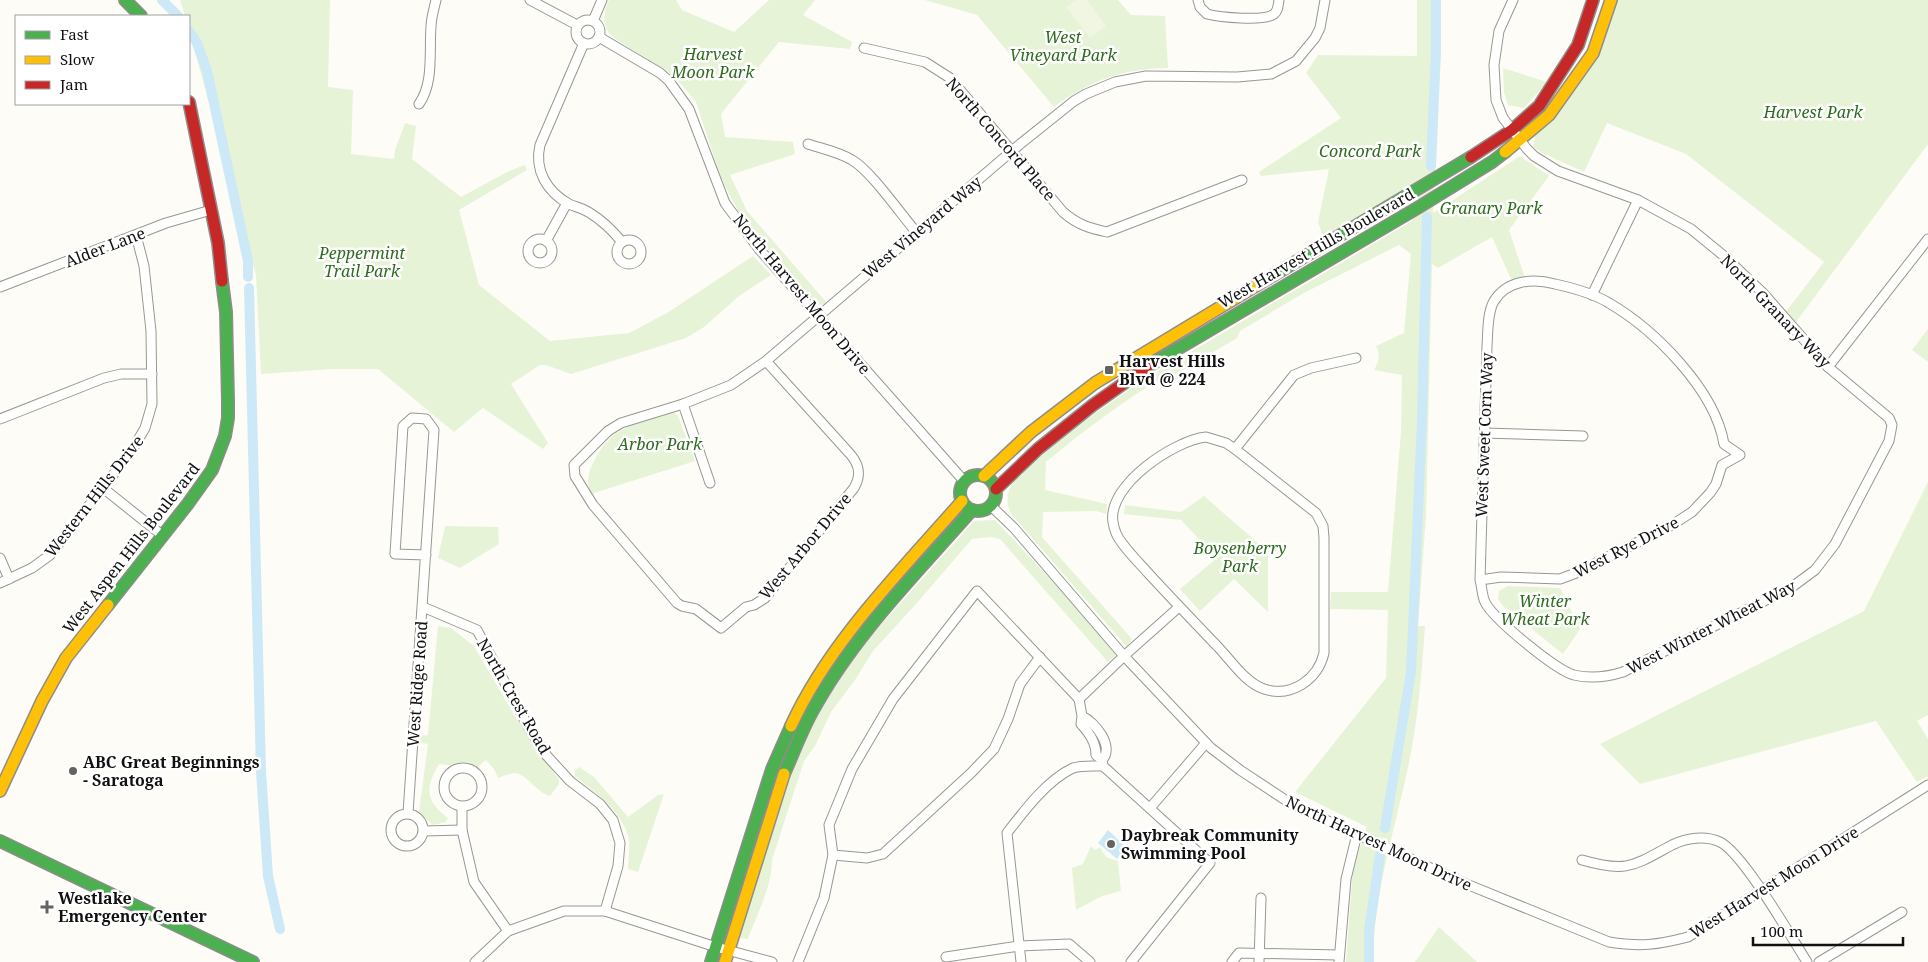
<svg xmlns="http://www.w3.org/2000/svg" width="1928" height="962" font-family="'Noto Serif',serif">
<rect width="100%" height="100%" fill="#fdfcf7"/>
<!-- green -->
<g fill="#e7f3d7">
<polygon points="180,0 330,0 328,87 353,90 351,154 394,159 395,150 405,123 416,126 412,159 461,197 509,171 525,165 527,170 459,210 479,285 550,341 629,333 667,313 753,256 771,275 739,296 704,327 686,338 571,374 546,365 540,365 511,384 548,443 543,449 483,408 454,432 378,369 333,369 261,374 256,275 189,30 189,16 185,16"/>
<polygon points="609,0 676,0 682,10 734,32 769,0 815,0 803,15 852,42 850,49 779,42 721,114 725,137 793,142 795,154 730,175 747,211 827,303 821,305 815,302 744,222 721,178 696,102 682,85 668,72 617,40 608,32 604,22 606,7"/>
<path d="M925,0H1118L1131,15L1165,16L1168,68C1122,69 1091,80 1054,107L977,15Z"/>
<path d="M1417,0H1440V58L1433,213L1520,156L1549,176L1509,230L1525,278L1512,281L1492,237L1438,268L1432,264L1426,515L1418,626H1425C1422,668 1419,710 1411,752C1398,822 1373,890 1373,962H1346L1353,868L1367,827L1295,792L1386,678L1388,610L1330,609L1331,592H1388L1401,432L1402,375L1374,370C1379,361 1381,356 1376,346L1404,333L1411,254L1399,245L1302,294L1240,331L1237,338L1173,376L1166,375C1124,401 1084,430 1046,462L1045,490L1107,504L1106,514L1096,511L1043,512L1042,537L1132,639L1127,647L1012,515C1003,500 1008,486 1020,474L1021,476L1023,474V471L1080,424L1140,382L1412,221L1413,186L1323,237L1318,222L1329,169L1261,176L1259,172L1341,118L1306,73L1318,55L1417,56Z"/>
<polygon points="1617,0 1928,0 1928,144 1796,322 1785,313 1824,262 1686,154 1607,123 1584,172 1542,153 1533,147 1535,136 1568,97 1600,48"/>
<polygon points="1503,68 1547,82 1524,108 1508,105 1504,92"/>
<polygon points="1928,329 1928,362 1912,350"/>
<path d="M673,412L678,416L695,461L591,494C586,481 588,473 594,461C612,425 638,423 673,412Z"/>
<polygon points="1928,482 1928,715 1917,721 1928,739 1928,776 1917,782 1876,721 1640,784 1600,744 1864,611"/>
<polygon points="1204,496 1268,552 1268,612 1234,579 1200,611 1180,589 1217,558 1181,520 1124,514 1125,505 1181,512"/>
<path d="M995,520L1115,648V656L1108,662L1000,539L991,537L972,539L916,604L873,651L855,680L831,712L815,746L804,761L772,860C772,887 757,914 748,939L739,938L793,766L816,715L860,648L974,521Z"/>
<polygon points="445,526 498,527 499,544 460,568 438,558"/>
<polygon points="1508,586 1560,588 1580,629 1563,654 1503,606 1498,599 1499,591"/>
<path d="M438,626L451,628L474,646L517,720H520L559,780V784L550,796C536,792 526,773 514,773C509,774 503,776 498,778L494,769L486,760L475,769L439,764C425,788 425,801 448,818L446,822L433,825L419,812L428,744L416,742L417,737L428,735Z"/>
<path d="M579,767L594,777L628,817L658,795L664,794L638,872L628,869C628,860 630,850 629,841C625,813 596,793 575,776V771Z"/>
<polygon points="1091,846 1095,850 1100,847 1106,857 1118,861 1121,891 1102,896 1076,910 1072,868 1083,864"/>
<polygon points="1439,927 1477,962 1415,962"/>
</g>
<!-- pitch -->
<polygon fill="#f0f6e1" points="1076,0 1087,0 1106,26 1090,38 1066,7"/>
<!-- water -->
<polygon fill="#cde8f7" points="1108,830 1127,848 1117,859 1098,843"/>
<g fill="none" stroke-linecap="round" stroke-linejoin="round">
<!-- canal -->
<g stroke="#cde8f7" stroke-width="10">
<polyline points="162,0 178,16"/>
<polyline points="189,31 197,43 207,71 248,261 248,277"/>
<polyline points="1431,166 1436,51 1436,0"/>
<polyline points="249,288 261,772 268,876 280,929"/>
<polyline points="1385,828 1411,672 1422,419 1427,217"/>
<polyline points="1369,962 1369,931 1380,855"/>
</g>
<defs>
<g id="street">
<polyline points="530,0 577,25"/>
<path d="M1198,0L1200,7L1207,14C1219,17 1264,22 1274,14C1278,11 1278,6 1279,0"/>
<circle cx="588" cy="32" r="12"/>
<polyline points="593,21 602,0"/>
<polyline points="599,37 660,73 669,81 689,109 725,203 759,249 964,481"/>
<path d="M584,43L540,145C534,170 547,192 569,204C576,207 584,209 590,213C603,221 613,231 622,242"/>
<path d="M864,48L925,62L950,78L1063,212C1078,225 1089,228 1107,232L1242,180"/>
<path d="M419,104C434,83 429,52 431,27C431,18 434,9 436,0"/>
<path d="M808,144C823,149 839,152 852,160C871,171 900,213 916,232"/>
<circle cx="540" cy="251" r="12"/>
<circle cx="629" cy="252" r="12"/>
<polyline points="546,241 567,203"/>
<polyline points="0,287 166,223 211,210"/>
<polyline points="1592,295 1638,200"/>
<path d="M766,361L851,455C860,466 861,476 854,488L765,598L754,605L746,607L721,628L696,609L682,606L677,603L593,505L575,476L574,465L608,431L621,423L683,404L731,385L766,361L1019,145L1074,101L1086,94L1115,82L1146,76L1237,77L1271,74L1296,61L1315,38L1320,28L1325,0"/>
<polyline points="1828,367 1928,239"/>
<polyline points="683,404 710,483"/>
<polyline points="0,419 104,378 121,374 152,374"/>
<polyline points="1484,433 1583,436"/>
<path d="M1206,437L1226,443L1235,449L1316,513L1323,526L1324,538V653C1318,679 1292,698 1264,689C1246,683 1232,662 1219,648C1196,624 1172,599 1149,574C1140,564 1130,554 1122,543C1117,537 1114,529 1113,522C1107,485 1175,440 1206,437Z"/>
<polyline points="1235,449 1294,375 1311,368 1356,358"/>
<polyline points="103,488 163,536"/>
<path d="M991,506L1014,528L1124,656L1211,748L1240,770L1293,805L1459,881L1609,942C1641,947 1657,945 1688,937L1928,785"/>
<polyline points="0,558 9,579"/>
<path d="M1480,580L1501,577L1560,579L1576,573L1672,525L1692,512L1710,493L1716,484L1722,465L1740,455L1724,444C1715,390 1655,330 1609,303C1593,293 1573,288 1555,284C1533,278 1507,280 1494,301C1487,313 1488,333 1487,346L1480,580C1482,587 1482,596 1485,602C1493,619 1556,670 1574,675C1591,679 1607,677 1623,672L1792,587L1815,570L1835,544L1889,441L1892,425L1889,418L1828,367L1763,293L1724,256L1691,229L1638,200L1558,171L1534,156L1527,149L1503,118L1496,100L1494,65L1499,31L1513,0"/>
<polyline points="0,583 32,568 50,555 131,452 145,428 152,404 151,331 144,266 136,235"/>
<polyline points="423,607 477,630 529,728 547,756 570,781 600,804 613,820 620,843 618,866 605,911"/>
<polyline points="1079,699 1124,656 1179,607"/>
<path d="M1079,699L1082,716L1081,724C1089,733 1096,742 1096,755L1102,760C1115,747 1095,722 1082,716"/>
<polyline points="1102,760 1103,766 1210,863 1131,962"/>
<circle cx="463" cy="787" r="19"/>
<polyline points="462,807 462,830 474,882 508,931"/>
<polyline points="1150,808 1206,743"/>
<polyline points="408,813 434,430 426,419 412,418 403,426 395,554 426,555"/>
<circle cx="407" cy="830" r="16"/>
<polyline points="424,831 462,830"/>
<polyline points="833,855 867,858 883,854 971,773 994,749 1008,719 1020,684 1040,657"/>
<path d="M1582,860C1627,873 1633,866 1672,845C1686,838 1705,835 1720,842C1743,853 1791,937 1807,962"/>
<polyline points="946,957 1019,946 1069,944 1090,962"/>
<polyline points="475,962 508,931 564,911 605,911 716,947 772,962"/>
<polyline points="798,962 824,898 833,855 829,825 852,769 893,699 977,591 1079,699"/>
<path d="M1021,962L1007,833C1024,811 1047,780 1073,768C1081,765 1094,766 1103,766"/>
<polyline points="1232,962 1239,953 1339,955"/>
<polyline points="1259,962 1261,898"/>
<polyline points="1339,962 1346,879 1357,834"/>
<polyline points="1819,962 1902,912"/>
</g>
<g id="fast">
<polyline points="125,0 141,16"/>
<polyline points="1257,285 1471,157"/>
<polyline points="1147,367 1419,207 1492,162 1505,152"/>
<circle cx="978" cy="493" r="18"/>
<polyline points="108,605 187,505 212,470 225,436 228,418 228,401 226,312 222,281"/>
<path d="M784,774C793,754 801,732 812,712C853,636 916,574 972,510"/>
<polyline points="0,841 253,962"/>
<polyline points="711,962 772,769 791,726"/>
</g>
<g id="slow">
<polyline points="1505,152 1549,115 1593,53 1611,0"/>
<polyline points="984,476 1031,432 1095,383 1257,285"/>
<path d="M791,726C829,642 902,570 962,501"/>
<polyline points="0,791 42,701 66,658 108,605"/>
<polyline points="725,962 784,774"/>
</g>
<g id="jam">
<polyline points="189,102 218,243 222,281"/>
<polyline points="1471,157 1512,130 1539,106 1578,45 1593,0"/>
<polyline points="996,489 1038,449 1093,405 1147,367"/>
</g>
</defs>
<!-- street casing -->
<use href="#street" stroke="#979795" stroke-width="11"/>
<!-- fast casing -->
<use href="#fast" stroke="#8e8d8b" stroke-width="14"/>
<!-- slow casing -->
<use href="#slow" stroke="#8e8d8b" stroke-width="14"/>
<!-- jam casing -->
<use href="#jam" stroke="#8e8d8b" stroke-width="14"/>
<!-- street -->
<use href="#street" stroke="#fffffe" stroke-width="9"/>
<!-- fast -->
<use href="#fast" stroke="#4caf50" stroke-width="11"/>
<!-- slow -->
<use href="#slow" stroke="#ffc107" stroke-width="11"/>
<!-- jam -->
<use href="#jam" stroke="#c62828" stroke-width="11"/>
</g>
<!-- markers -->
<g fill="#646362" stroke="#fff" stroke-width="2">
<rect x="1104" y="365" width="10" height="10" rx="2.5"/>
<circle cx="73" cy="771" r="5"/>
<circle cx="1111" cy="844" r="5"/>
<path d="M44.5 899.5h5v5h5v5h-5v5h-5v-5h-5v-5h5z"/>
</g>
<g text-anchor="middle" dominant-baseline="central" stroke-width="5" stroke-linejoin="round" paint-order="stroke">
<!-- park labels -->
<g font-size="16" font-style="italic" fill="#2f6b1f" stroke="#fff">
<text x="1063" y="37">West<tspan x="1063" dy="18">Vineyard Park</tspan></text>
<text x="713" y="54">Harvest<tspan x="713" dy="18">Moon Park</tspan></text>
<text x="1813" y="112">Harvest Park</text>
<text x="1370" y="151">Concord Park</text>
<text x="1491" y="208">Granary Park</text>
<text x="362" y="253">Peppermint<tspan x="362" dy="18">Trail Park</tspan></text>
<text x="660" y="444">Arbor Park</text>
<text x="1240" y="548">Boysenberry<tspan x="1240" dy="18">Park</tspan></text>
<text x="1545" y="601">Winter<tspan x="1545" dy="18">Wheat Park</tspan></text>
</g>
<!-- street labels -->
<g font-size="16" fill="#111" stroke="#fff">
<text transform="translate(1001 139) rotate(49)">North Concord Place</text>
<text transform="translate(922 227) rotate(-40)">West Vineyard Way</text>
<text transform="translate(105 247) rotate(-21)">Alder Lane</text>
<text transform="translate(1316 248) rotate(-30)">West Harvest Hills Boulevard</text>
<text transform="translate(802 294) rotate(50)">North Harvest Moon Drive</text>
<text transform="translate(1776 311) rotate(46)">North Granary Way</text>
<text transform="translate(1484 435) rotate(-88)">West Sweet Corn Way</text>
<text transform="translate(94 496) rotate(-52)">Western Hills Drive</text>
<text transform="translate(805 546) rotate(-50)">West Arbor Drive</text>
<text transform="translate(1626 547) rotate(-27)">West Rye Drive</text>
<text transform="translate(131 548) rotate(-52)">West Aspen Hills Boulevard</text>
<text transform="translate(1711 627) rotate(-27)">West Winter Wheat Way</text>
<text transform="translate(417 684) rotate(-86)">West Ridge Road</text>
<text transform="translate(514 696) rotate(60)">North Crest Road</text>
<text transform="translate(1379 843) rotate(25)">North Harvest Moon Drive</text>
<text transform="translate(1774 882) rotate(-32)">West Harvest Moon Drive</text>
</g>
<!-- poi labels -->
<g font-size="16" font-weight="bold" fill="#111" stroke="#fff" text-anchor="start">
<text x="1119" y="361">Harvest Hills<tspan x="1119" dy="18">Blvd @ 224</tspan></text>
<text x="83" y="762">ABC Great Beginnings<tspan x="83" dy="18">- Saratoga</tspan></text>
<text x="1121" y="835">Daybreak Community<tspan x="1121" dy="18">Swimming Pool</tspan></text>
<text x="58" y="898">Westlake<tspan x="58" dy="18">Emergency Center</tspan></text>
</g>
</g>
<!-- legend -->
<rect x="15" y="15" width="175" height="90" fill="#ffffff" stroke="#a0a0a0"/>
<rect x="25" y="31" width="25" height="8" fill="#4caf50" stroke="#a0a0a0"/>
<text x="60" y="40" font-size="15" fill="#111111">Fast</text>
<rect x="25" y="56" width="25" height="8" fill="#ffc107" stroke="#a0a0a0"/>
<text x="60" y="65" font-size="15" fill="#111111">Slow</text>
<rect x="25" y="81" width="25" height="8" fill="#c62828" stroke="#a0a0a0"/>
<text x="60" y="90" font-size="15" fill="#111111">Jam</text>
<!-- scale -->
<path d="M1753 937v8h150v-8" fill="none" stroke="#111111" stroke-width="2.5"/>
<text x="1760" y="937" font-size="15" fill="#111111" stroke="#ffffff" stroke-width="4" paint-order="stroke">100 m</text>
</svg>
